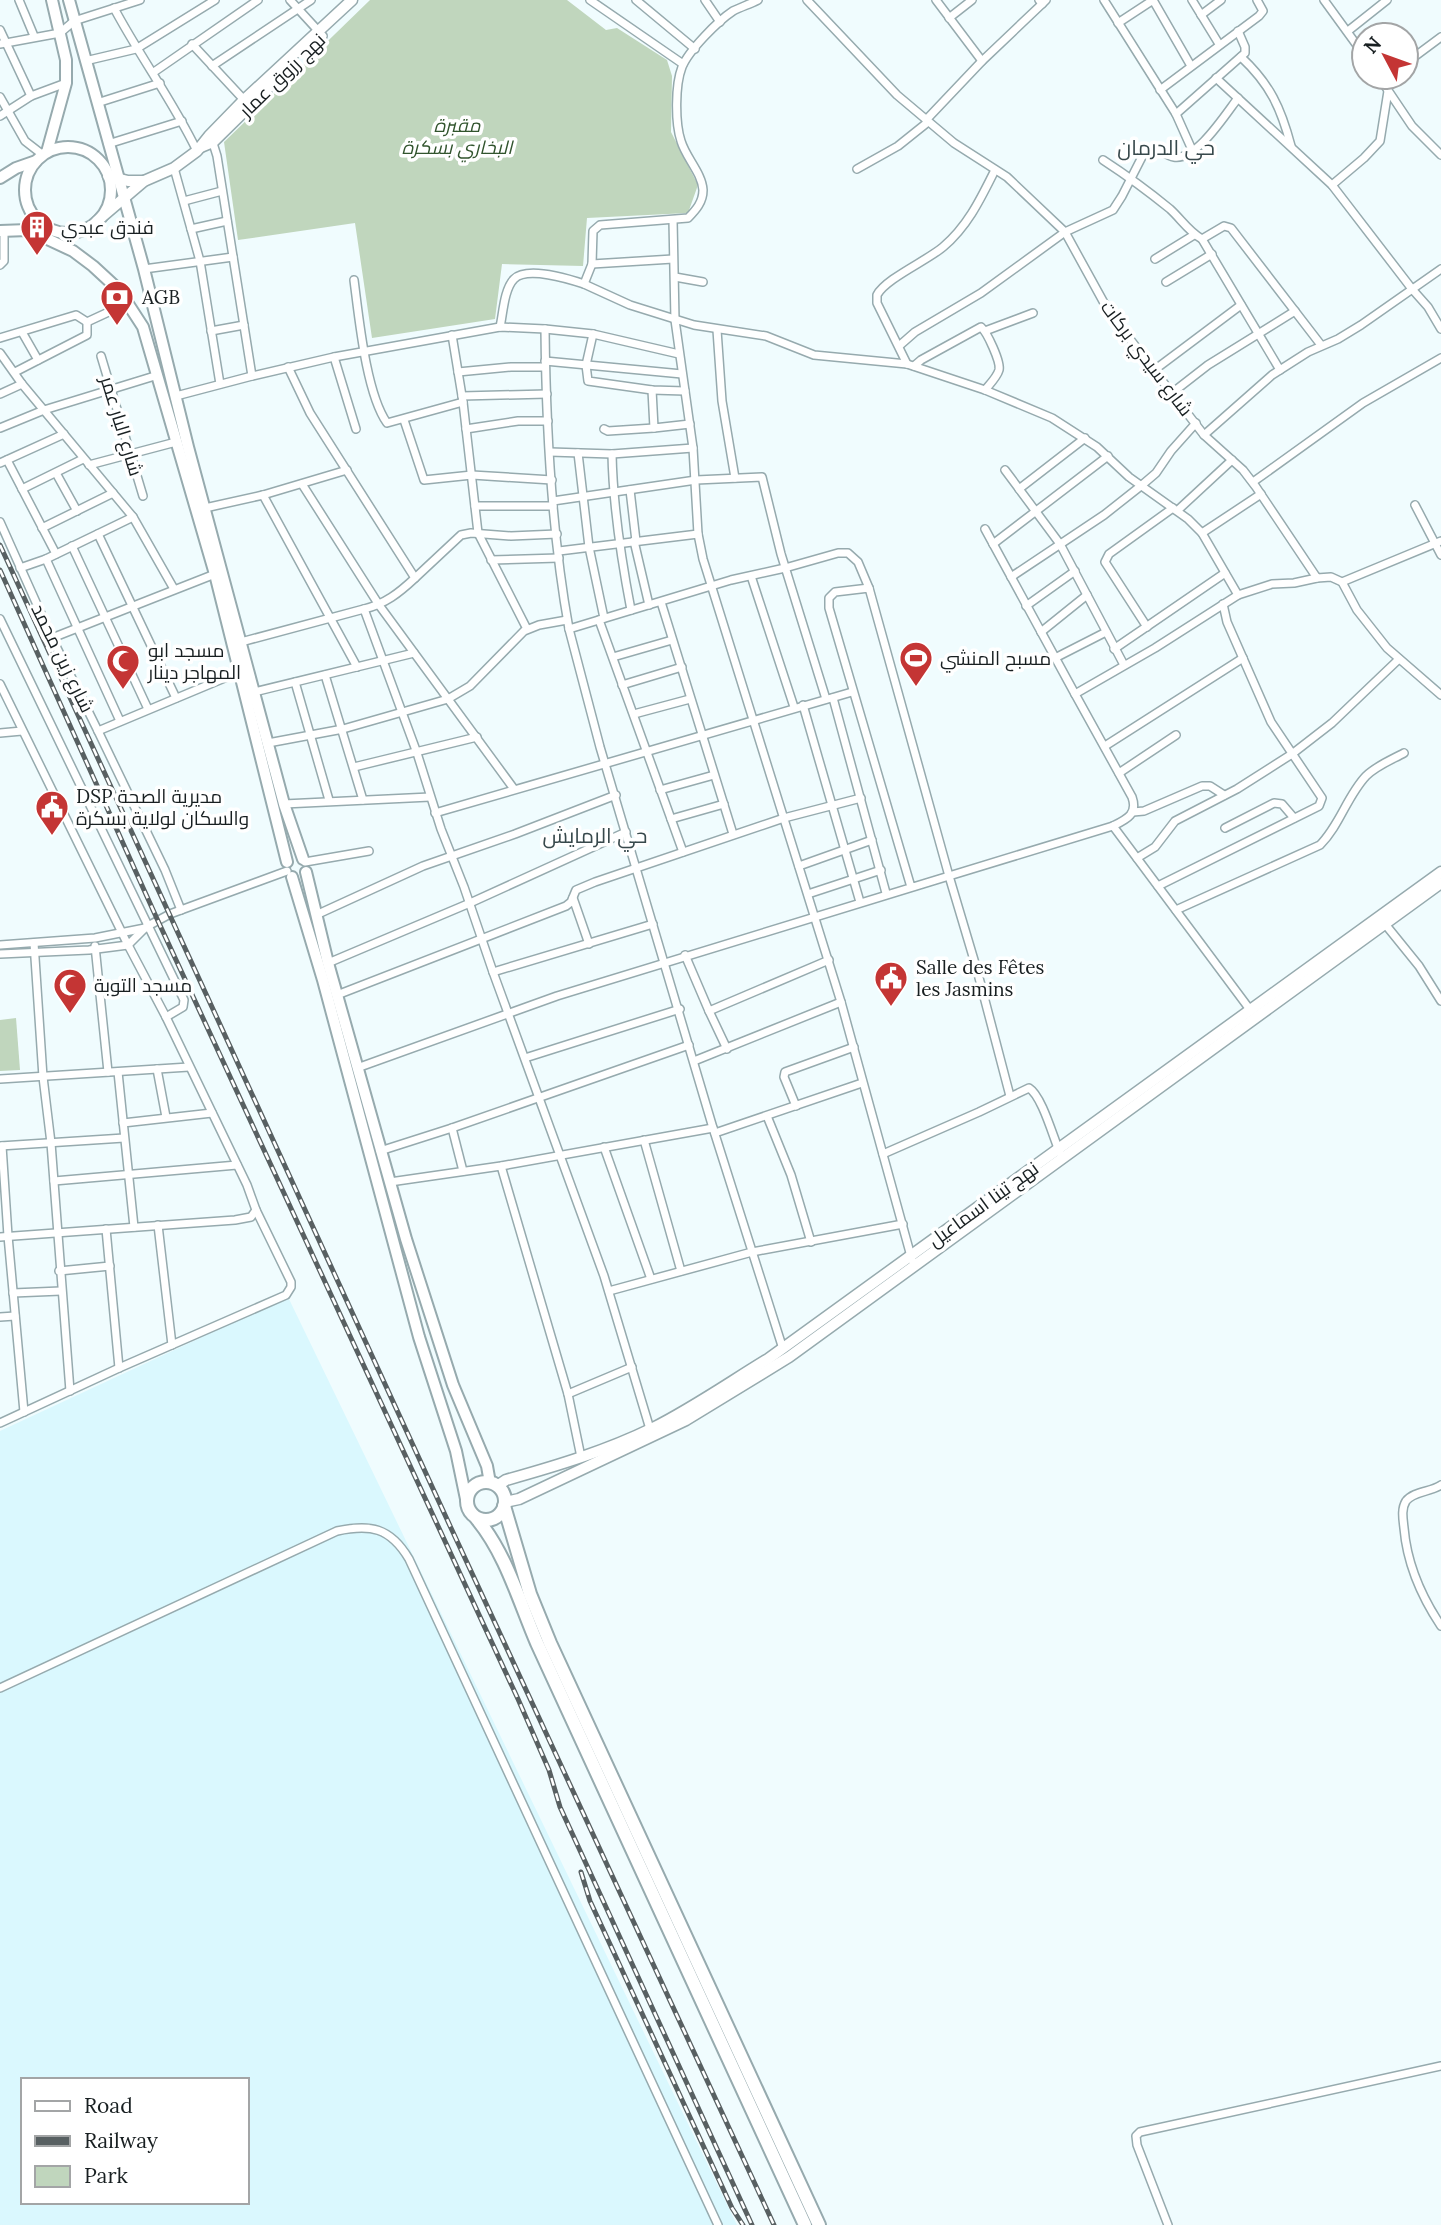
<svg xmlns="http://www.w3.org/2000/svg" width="1441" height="2225" font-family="Lora,Cairo,serif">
<rect width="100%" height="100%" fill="#f0fcfe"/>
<!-- built -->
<path fill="#daf8fe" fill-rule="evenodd" d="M288,1297L737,2225H0V1431ZM23,2080H247V2202H23Z"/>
<!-- green -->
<g fill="#c0d6bd">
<polygon points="370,0 567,0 606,30 617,28 667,60 672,76 671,132 698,185 688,213 587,218 583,266 502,264 495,319 372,338 355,223 238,240 224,142"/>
<polygon points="16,1018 20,1070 0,1071 0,1020"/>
</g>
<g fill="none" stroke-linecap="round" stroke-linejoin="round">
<defs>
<g id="street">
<polyline points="19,0 34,36"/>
<polyline points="290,0 323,36"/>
<polyline points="590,0 683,64"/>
<polyline points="636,0 695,49"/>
<polyline points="705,0 720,22"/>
<polyline points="807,0 897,95 954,143 1007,177 1065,232 1109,312 1204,435 1243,470 1256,487 1317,578 1331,577 1342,582 1357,610 1387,648 1441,695"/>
<polyline points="936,0 982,61"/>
<polyline points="1039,0 1042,4 1046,0"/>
<polyline points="1104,0 1176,114 1193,152"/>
<polyline points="1192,0 1219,44"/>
<polyline points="1324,0 1364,55"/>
<path d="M114,8C140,57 173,101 197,151"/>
<polyline points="1201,15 1221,0"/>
<polyline points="949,18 972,0"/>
<polyline points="1118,23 1153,0 1191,66"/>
<polyline points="0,30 31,96"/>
<polyline points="1348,31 1387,0"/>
<polyline points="0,44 60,33 74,21 140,0"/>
<polyline points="192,44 246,102"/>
<path d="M1241,57C1270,84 1281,108 1291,146"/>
<polyline points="85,61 136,49 215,0"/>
<polyline points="1406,63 1441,37"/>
<polyline points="212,66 311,0"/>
<polyline points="154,72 258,0"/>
<polyline points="1379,77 1412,126 1441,155"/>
<polyline points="1216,78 1332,185 1412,289 1428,307 1441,329"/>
<polyline points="1160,90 1259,16 1263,11 1257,0"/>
<polyline points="0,97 25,141 43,155"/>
<polyline points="97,103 160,83"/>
<polyline points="1176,114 1245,53 1245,47 1238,31"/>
<polyline points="0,116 31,96 66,83"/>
<polyline points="926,120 982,61 1042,4"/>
<polyline points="212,140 217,156 252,376 334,357 500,327 545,329 593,334 679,354"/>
<polyline points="108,144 182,121"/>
<path d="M1103,160C1126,175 1148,191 1170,209C1181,219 1189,232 1202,239L1280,370"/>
<polyline points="174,168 200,261 220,384"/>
<polyline points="857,169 898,146 928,122"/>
<polyline points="1332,185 1364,158 1380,141 1388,91"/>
<polyline points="184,201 222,191"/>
<polyline points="673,220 675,320 693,448 698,534 703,559 841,1002 912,1260"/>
<polyline points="191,229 227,221"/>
<polyline points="1202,239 1224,226 1231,228 1321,345"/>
<polyline points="1155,259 1194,235"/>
<polyline points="592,264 673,259"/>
<polyline points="0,265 4,261 4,231"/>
<polyline points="144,269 233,257"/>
<polyline points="675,277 703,282"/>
<path d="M354,280C359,318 366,393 387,423L463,402L452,335"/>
<polyline points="1166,282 1212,254"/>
<polyline points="584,284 630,305 694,325 766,336 814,355 907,364 985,390 1052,418 1097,447 1129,477 1188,519 1202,533 1238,595 1272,584 1294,583 1317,578"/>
<path d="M500,327C503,314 504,289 514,279C527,266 569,279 584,284L592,264L593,231L600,225L688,218C696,210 703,202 703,190C702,173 686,158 681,141C675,123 675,85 682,67C689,50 718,21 733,11C741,7 750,4 758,0"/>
<path d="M545,329C546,428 551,530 569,629L731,580L785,568L838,553H848L858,562L869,588"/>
<polyline points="717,330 722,401 735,478"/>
<polyline points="211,331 244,325"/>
<polyline points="985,331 1033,313"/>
<polyline points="22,332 38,360"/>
<polyline points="593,334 586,365 588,381 652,390 685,391"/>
<polyline points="0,338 76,315 87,322 128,303"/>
<path d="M899,346L915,332L981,293L1065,232L1113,210L1122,196L1145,151L1154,147C1161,150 1167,156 1174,157C1196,161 1225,115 1238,98"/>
<polyline points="0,353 22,384 133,517 174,589"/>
<polyline points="101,356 143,496"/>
<polyline points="334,357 356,429"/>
<polyline points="545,361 682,374"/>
<path d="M907,364L877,303V295C885,279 928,260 943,247C968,226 981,198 995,170"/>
<path d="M914,366L921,360L981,327C987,332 1001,362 999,370C997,377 990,384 985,390"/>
<path d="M288,367L310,413L415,578C399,593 385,604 364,609"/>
<polyline points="1153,371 1241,305"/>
<polyline points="15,372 87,335 87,322"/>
<polyline points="458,372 511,367 544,367"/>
<polyline points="652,390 654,428 690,424"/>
<polyline points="1172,393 1208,365 1295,311"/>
<polyline points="0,394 22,384"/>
<polyline points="176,396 252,376"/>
<polyline points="462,396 547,394"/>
<polyline points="463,402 478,533 527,629"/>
<polyline points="404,420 424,480 472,475 552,480"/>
<polyline points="0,428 44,410 158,375"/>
<polyline points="466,429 518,421 548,421"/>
<polyline points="604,429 608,431 654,428"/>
<polyline points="1204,435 1272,375 1308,352 1338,339 1361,325 1441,269"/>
<polyline points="550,452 612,454 693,448"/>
<polyline points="578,453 589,547 604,618"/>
<path d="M612,454C613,507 621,558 631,610"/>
<polyline points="7,460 56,554"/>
<polyline points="0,463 64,434"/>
<polyline points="89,465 176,442"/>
<polyline points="1005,470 1060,544 1124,665"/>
<polyline points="56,473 77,511"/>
<polyline points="1253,482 1363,403 1441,358"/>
<polyline points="302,484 379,605 514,789"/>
<polyline points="22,489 83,459"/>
<polyline points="1019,489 1085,438"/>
<polyline points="630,490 636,541"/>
<polyline points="263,495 357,667"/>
<polyline points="553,501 696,480 762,477 781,554 826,699"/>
<polyline points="1415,505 1441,555"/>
<polyline points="475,506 553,506"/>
<polyline points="205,508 263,495 347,470"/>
<polyline points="1178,510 1232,460"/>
<polyline points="0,522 52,638 98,731 239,672"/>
<polyline points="42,528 113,493"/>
<polyline points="985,529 1075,694"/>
<polyline points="1202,533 1261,494"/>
<polyline points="98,534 176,698"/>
<polyline points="634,541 649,605"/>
<polyline points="993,544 1108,456"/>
<polyline points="72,546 148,709"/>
<polyline points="559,551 698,534"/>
<polyline points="46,559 120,721"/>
<polyline points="491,560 559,558"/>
<polyline points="20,568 46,559 133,517"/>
<polyline points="751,576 794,707"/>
<polyline points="1011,577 1104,515 1142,485 1156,473 1171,451 1196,423"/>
<polyline points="415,578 461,535 471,533 511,536 557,534"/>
<polyline points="1342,582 1441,541"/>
<polyline points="661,602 733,834"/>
<polyline points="1026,606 1075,571"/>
<polyline points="0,619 184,1000 183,1007 166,1017"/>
<polyline points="599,620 683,852"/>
<polyline points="1147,627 1105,562 1109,554 1173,508"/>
<polyline points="569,629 600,747 713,1128 783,1349"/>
<polyline points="1041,632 1087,595"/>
<polyline points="52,638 215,574"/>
<polyline points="241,642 364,609 417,753 441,829 464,887 493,972 604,1276 650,1429"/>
<polyline points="1114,649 1225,573"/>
<polyline points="613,657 672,640"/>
<polyline points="1055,658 1106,632"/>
<polyline points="325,675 363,800"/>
<polyline points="295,682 329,800"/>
<polyline points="0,684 128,945 166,1017 247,1185 256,1210 251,1217 235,1220 0,1237"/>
<polyline points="622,685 682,667"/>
<polyline points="254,692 414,653"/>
<polyline points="833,698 886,893"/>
<polyline points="803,705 860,902"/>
<polyline points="634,714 690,699"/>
<polyline points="98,731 165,870 181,910"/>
<polyline points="0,733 22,731"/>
<polyline points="268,743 343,729 448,699 470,686 524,631 539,625 567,620"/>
<polyline points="1105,746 1243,658"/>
<polyline points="354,767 477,737"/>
<polyline points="1119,773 1176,735"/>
<polyline points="660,790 714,775"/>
<polyline points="284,804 430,797"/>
<polyline points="1133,812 1144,811 1202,786 1210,786 1224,795"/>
<polyline points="435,813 852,692"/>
<polyline points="671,819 724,804"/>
<polyline points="1113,826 1251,1011"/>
<polyline points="1225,828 1274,803 1282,804 1294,818"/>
<polyline points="1137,858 1155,847 1175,821 1237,789 1292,754 1332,723 1399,659"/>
<polyline points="305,862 369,851"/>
<polyline points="799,866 872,840"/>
<polyline points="1158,886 1319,806 1322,798 1271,722 1227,622 1223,604"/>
<polyline points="808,894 881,870"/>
<polyline points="573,898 589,944"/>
<path d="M1176,910L1320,845C1340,825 1347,796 1366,776C1376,766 1391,760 1404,753"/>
<polyline points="316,915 423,866 515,834 616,795"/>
<polyline points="1385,924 1419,966 1441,1001"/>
<polyline points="34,943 43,1077 51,1143 70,1391"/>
<polyline points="0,945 95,938 145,928"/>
<polyline points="95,946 108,1072"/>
<polyline points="0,954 89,950 128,945 146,927 170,914 287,871"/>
<polyline points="685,955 709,1011"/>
<polyline points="328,963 470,903 626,832"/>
<polyline points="493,972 653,924"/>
<polyline points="337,995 566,906 571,902 576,890 595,882 784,818 861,798"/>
<polyline points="727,1049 709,1011 829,960"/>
<polyline points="525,1058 680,1009"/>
<polyline points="694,1061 841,1002"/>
<polyline points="357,1068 557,996 949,876 869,588 835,592 829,598 829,608 911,887"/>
<polyline points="157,1069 166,1117"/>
<polyline points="118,1072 134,1227"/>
<polyline points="0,1079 189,1067"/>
<path d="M1010,1096L977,970L949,876L1113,826C1127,819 1138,814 1132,797L1075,694L1155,648L1238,595"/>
<polyline points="796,1106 784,1077 785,1072 854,1047"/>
<polyline points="767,1116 791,1175 811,1242"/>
<polyline points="123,1123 212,1113"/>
<polyline points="452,1128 463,1171"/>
<polyline points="715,1133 862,1083"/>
<polyline points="644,1140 681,1271"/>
<polyline points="0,1146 124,1138"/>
<polyline points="2,1146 8,1236 24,1412"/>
<polyline points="604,1147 651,1279"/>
<polyline points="380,1151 452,1128 689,1045"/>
<path d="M883,1154L979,1112L1029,1088C1042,1096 1053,1137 1060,1153"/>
<polyline points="501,1166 568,1394 632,1367"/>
<polyline points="54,1181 237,1165"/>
<polyline points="390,1182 501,1166 713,1128"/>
<polyline points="158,1225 172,1345"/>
<polyline points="106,1229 119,1368"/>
<polyline points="59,1271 110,1266"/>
<polyline points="609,1291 752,1252 903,1224"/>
<polyline points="13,1293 61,1291"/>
<polyline points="0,1317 15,1316"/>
<polyline points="568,1394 581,1457"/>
<polyline points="0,1423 119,1368 286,1295 291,1287 291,1282 256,1210"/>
<path d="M1441,1485C1431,1492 1414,1491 1406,1501C1401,1509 1403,1519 1404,1528C1407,1564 1421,1596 1441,1626"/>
<path d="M0,1688L337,1531C370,1524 390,1527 409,1559L718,2225"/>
<polyline points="1168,2225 1137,2145 1136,2136 1140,2132 1441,2066"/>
</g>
<g id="secondary">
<polyline points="201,147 213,142 278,78"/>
<polyline points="108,176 128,181 144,181"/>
<polyline points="97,221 144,181 174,168 197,151 209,136 244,100 352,0"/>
<path d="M497,1486L506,1480C556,1466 606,1451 653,1428C693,1408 730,1382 768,1359L1441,872"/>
<polyline points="505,1502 519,1499 686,1420 789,1357 1441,883"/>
</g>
<g id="primary">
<polyline points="69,0 144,269 188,447 284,804 303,859"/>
<circle cx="68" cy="190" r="43"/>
<polyline points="47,152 66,83 66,60 52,0"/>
<polyline points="0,178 16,168 36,161"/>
<polyline points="0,231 28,230 73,251 93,266 119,290 143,327 215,574 287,862"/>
<polyline points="306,872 328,963 406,1239 453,1385 487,1466 490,1483"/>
<polyline points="292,877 323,980 419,1337 456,1451 466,1499"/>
</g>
<g id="highway">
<circle cx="486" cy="1501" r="19"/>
<polyline points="504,1506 530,1594 550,1643 819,2225"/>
<path d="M477,1519C506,1554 519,1601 537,1643L805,2225"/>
</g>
</defs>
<!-- street casing -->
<use href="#street" stroke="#96aaae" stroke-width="10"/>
<!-- secondary casing -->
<use href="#secondary" stroke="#96aaae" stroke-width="13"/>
<!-- primary casing -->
<use href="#primary" stroke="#96aaae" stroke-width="14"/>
<!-- highway casing -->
<use href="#highway" stroke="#96aaae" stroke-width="16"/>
<!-- street -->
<use href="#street" stroke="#fff" stroke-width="7"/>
<!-- secondary -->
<use href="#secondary" stroke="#fff" stroke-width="10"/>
<!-- primary -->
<use href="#primary" stroke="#fff" stroke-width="10"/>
<!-- highway -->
<use href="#highway" stroke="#fff" stroke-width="12"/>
<defs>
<g id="rail">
<polyline points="0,545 451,1528 774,2225"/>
<polyline points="0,570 158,921 518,1699 549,1770 560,1807 752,2225"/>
<polyline points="581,1872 590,1901 732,2208 743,2225"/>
</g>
</defs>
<!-- rail casing -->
<use href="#rail" stroke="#586062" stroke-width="5"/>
<!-- rail -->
<use href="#rail" stroke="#fff" stroke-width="2.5" stroke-dasharray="8" stroke-linecap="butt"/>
</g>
<!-- icons -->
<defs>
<symbol id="building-pin" viewBox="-11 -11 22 30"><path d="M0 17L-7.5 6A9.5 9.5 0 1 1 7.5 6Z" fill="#c43534" stroke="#fff"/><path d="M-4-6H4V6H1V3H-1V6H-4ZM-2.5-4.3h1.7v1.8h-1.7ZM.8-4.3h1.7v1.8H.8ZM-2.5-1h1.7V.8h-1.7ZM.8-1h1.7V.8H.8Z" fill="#fff"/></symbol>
<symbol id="bank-pin" viewBox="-11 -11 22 30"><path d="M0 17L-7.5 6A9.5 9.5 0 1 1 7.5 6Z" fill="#c43534" stroke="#fff"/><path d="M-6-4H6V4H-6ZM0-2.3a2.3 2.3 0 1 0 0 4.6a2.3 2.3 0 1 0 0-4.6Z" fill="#fff"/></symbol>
<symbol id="stadium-pin" viewBox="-11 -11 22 30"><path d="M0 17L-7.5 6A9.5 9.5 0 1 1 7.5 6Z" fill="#c43534" stroke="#fff"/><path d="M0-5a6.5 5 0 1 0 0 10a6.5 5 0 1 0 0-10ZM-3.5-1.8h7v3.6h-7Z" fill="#fff"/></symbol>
<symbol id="mosque-pin" viewBox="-11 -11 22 30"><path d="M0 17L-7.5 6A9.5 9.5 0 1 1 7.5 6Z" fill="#c43534" stroke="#fff"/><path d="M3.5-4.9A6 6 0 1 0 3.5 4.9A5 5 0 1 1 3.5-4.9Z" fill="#fff"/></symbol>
<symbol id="civic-pin" viewBox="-11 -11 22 30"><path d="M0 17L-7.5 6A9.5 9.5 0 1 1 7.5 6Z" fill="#c43534" stroke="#fff"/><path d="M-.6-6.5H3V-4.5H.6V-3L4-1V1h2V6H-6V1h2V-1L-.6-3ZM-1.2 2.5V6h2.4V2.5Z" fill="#fff"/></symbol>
</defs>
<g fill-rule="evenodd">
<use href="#building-pin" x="18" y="208" width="38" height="52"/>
<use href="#bank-pin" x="98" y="278" width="38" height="52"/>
<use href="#stadium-pin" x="897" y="639" width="38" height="52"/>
<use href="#mosque-pin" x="104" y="642" width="38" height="52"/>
<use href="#civic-pin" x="33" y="788" width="38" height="52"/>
<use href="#civic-pin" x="872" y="959" width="38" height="52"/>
<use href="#mosque-pin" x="51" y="966" width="38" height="52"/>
</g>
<g text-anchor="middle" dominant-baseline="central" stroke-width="7" stroke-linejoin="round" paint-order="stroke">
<!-- street labels -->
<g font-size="19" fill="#181f21" stroke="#fff">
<text transform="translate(282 75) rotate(-44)">نهج رزوق عمار</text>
<text transform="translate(1147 358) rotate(53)">شارع سيدي بركات</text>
<text transform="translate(122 426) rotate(73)">شارع البار عمر</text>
<text transform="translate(63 658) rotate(64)">شارع زين محمد</text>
<text transform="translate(983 1204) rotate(-36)">نهج تينا اسماعيل</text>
</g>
<!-- park labels -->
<g font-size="19" font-style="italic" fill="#31542d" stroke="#fff">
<text x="457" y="125">مقبرة<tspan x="457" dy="22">البخاري بسكرة</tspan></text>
</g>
<!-- poi labels -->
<g font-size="19" fill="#181f21" stroke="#fff" text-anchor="start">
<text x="61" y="227">فندق عبدي</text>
<text x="142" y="297">AGB</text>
<text x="148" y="650">مسجد ابو<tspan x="148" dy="22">المهاجر دينار</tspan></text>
<text x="940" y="658">مسبح المنشي</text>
<text x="76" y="796">DSP مديرية الصحة<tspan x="76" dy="22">والسكان لولاية بسكرة</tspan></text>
<text x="916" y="967">Salle des Fêtes<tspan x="916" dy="22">les Jasmins</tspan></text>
<text x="94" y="985">مسجد التوبة</text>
</g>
<!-- neighbourhood labels -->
<g font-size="21" fill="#38494c" stroke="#fff">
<text x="1166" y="147">حي الدرمان</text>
<text x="595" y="835">حي الرمايش</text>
</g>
</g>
<!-- legend -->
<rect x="21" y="2078" width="228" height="126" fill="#ffffff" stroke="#a3a5a6" stroke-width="2"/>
<rect x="35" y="2101" width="35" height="10" fill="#ffffff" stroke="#a3a5a6" stroke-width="2"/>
<text x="84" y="2113" font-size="21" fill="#181f21">Road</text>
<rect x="35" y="2136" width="35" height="10" fill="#586062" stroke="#a3a5a6" stroke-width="2"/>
<text x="84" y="2148" font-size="21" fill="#181f21">Railway</text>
<rect x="35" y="2166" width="35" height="21" fill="#c0d6bd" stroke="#a3a5a6" stroke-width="2"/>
<text x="84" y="2183" font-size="21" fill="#181f21">Park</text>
<!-- north arrow -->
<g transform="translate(1385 56) rotate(311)"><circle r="33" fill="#ffffff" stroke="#a3a5a6" stroke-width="2"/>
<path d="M0-5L12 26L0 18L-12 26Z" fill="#c43534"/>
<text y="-10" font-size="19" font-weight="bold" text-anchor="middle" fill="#181f21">N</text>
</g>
</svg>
